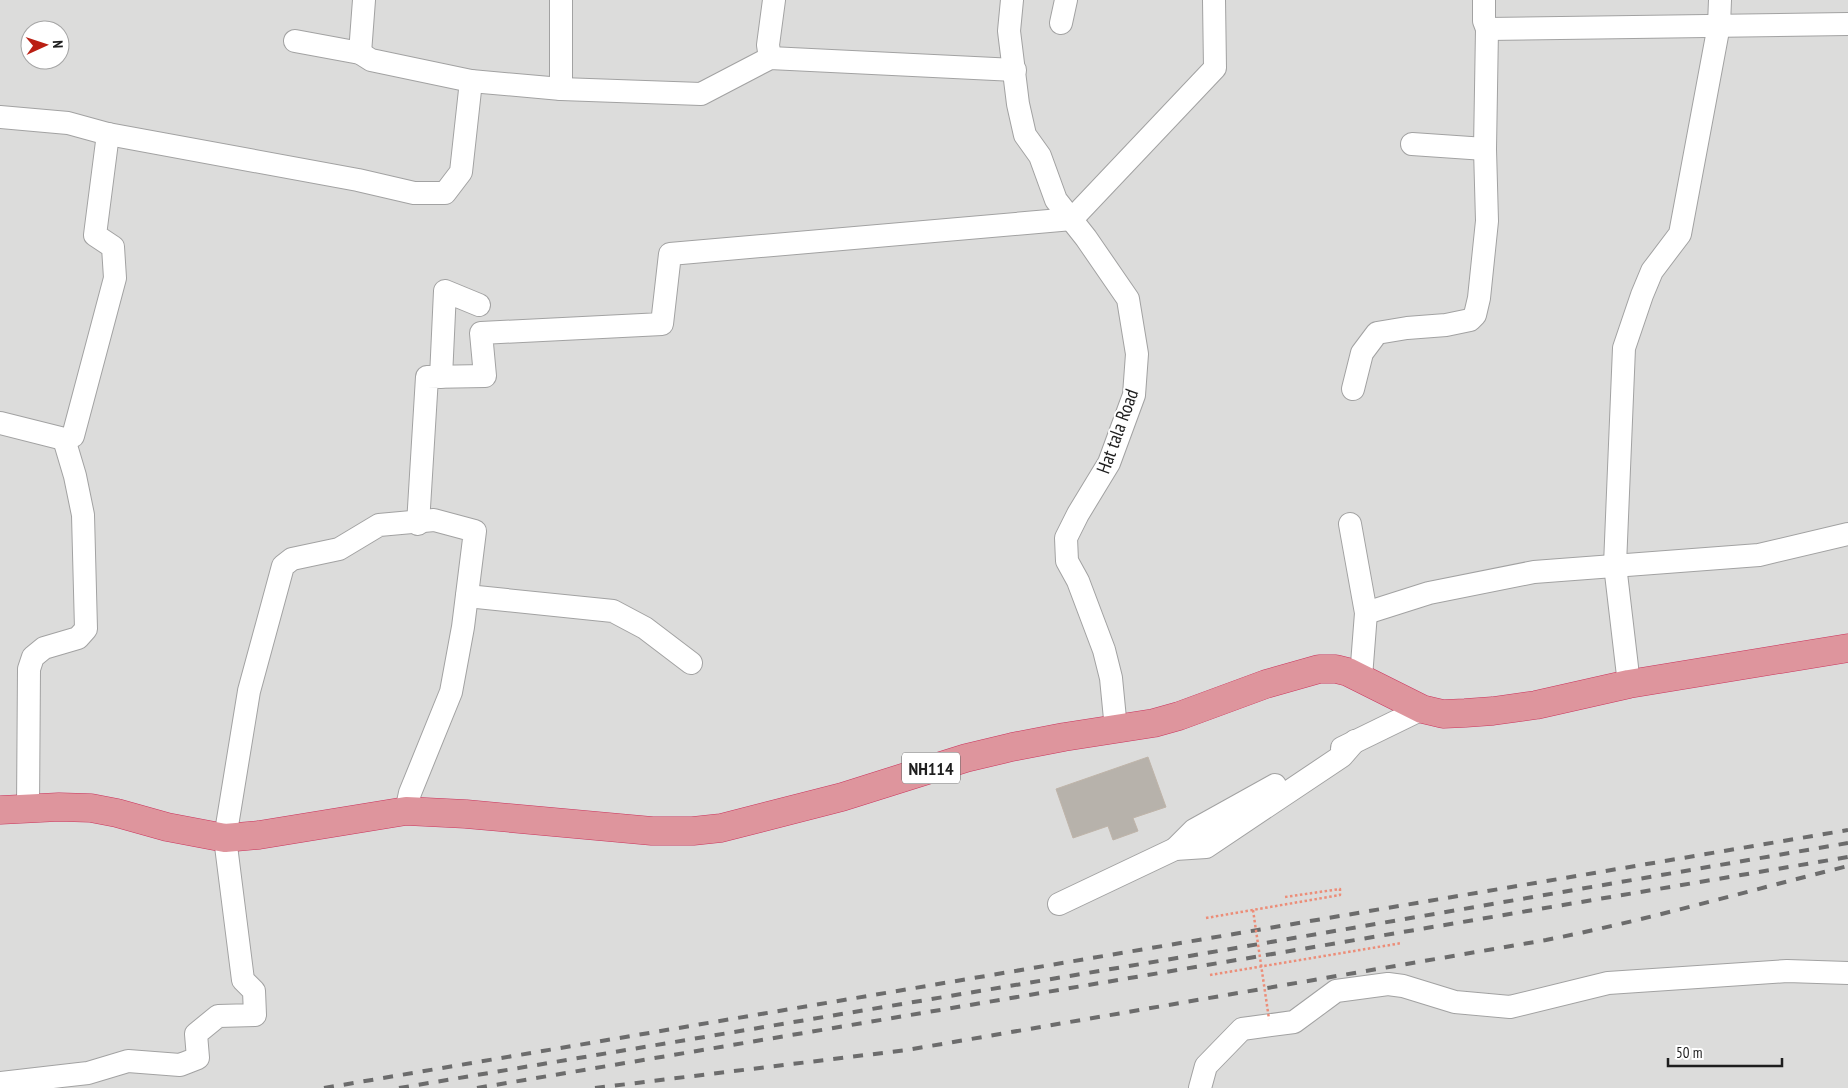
<svg xmlns="http://www.w3.org/2000/svg" width="1848" height="1088" font-family="'PT Sans Narrow',sans-serif">
<rect width="100%" height="100%" fill="#eeece6"/>
<!-- residential -->
<path fill="#dcdcdb" fill-rule="evenodd" d="M0,0H1848V1088H0ZM30,30H60V60H30Z"/>
<!-- building -->
<polygon fill="#b7b2ab" stroke="#bfb4a9" points="1148,757 1166,807 1133,818 1138,831 1113,840 1108,826 1073,838 1056,789"/>
<g fill="none" stroke-linecap="round" stroke-linejoin="round">
<defs>
<g id="minor">
<polyline points="1012,0 1009,31 1018,104 1025,135 1040,156 1056,200 1086,238 1128,299 1137,354 1134,395 1109,463 1078,514 1066,538 1067,561 1078,581 1104,650 1111,678 1116,729"/>
<polyline points="1061,23 1066,0"/>
<polyline points="1487,29 1848,24"/>
<polyline points="295,41 360,53 371,60 471,81 561,89 701,94 770,58 1015,70"/>
<polyline points="360,53 364,0"/>
<polyline points="770,58 768,45 774,0"/>
<polyline points="561,89 561,0"/>
<polyline points="0,117 68,123 108,134 358,180 414,193 445,193 461,172 471,81"/>
<polyline points="1412,144 1485,149"/>
<polyline points="441,377 445,291 479,305"/>
<polyline points="1353,389 1362,353 1377,333 1407,328 1446,325 1470,320 1475,315 1479,298 1487,221 1485,149 1487,29 1484,21 1484,0"/>
<polyline points="0,423 64,439 73,436 115,278 113,247 95,235 108,134"/>
<polyline points="418,524 427,377 485,376 481,333 662,324 670,254 1072,219 1215,68 1214,0"/>
<polyline points="1350,524 1366,613 1361,677"/>
<polyline points="467,596 613,611 645,628 691,663"/>
<polyline points="1366,613 1429,593 1534,572 1759,555 1848,534"/>
<polyline points="1629,684 1615,565 1624,348 1642,295 1652,271 1680,234 1719,25 1720,0"/>
<polyline points="1342,748 1422,709"/>
<polyline points="28,809 29,669 33,657 44,648 78,638 86,629 83,515 75,476 64,439"/>
<polyline points="1175,849 1194,830 1275,785"/>
<polyline points="1059,904 1175,849 1206,847 1342,756 1355,741"/>
<polyline points="0,1083 88,1073 128,1061 180,1065 198,1058 196,1034 218,1016 255,1015 254,991 243,980 225,838 249,691 283,566 292,559 339,549 379,525 434,520 475,531 463,627 451,692 410,793 406,811"/>
<polyline points="1200,1088 1206,1066 1242,1029 1294,1022 1336,991 1388,984 1403,986 1455,1002 1510,1007 1608,983 1787,971 1848,973"/>
</g>
<polyline id="highway" points="0,810 59,807 91,808 117,813 167,827 225,838 259,835 406,811 466,814 652,831 693,831 721,828 842,797 966,758 1012,747 1064,737 1154,723 1179,716 1266,684 1319,669 1336,669 1348,672 1422,709 1443,714 1465,713 1493,711 1536,705 1629,684 1848,648"/>
</defs>
<!-- minor casing -->
<use href="#minor" stroke="#a2a2a2" stroke-width="24"/>
<!-- highway casing -->
<use href="#highway" stroke="#ca355d" stroke-width="29"/>
<!-- path -->
<g stroke="#ec8d78" stroke-width="2.5" stroke-dasharray="2.5 2.5" stroke-linecap="butt">
<polyline points="1206,918 1340,895 1340,889 1285,897"/>
<polyline points="1210,975 1402,943"/>
</g>
<!-- minor -->
<use href="#minor" stroke="#fff" stroke-width="22"/>
<!-- highway -->
<use href="#highway" stroke="#de959d" stroke-width="28"/>
<!-- rail -->
<g stroke="#6c6c6c" stroke-width="4" stroke-dasharray="10 10" stroke-linecap="butt">
<polyline points="324,1088 1848,830"/>
<polyline points="399,1088 1195,955 1848,843"/>
<polyline points="477,1088 1848,857"/>
<path d="M595,1088L907,1050L1546,940C1648,920 1747,891 1848,866"/>
</g>
<!-- path-bridge -->
<polyline stroke="#ec8d78" stroke-width="2.5" stroke-dasharray="2.5 2.5" stroke-linecap="butt" points="1253,910 1269,1019"/>
</g>
<g text-anchor="middle" dominant-baseline="central" stroke-width="4" stroke-linejoin="round" paint-order="stroke">
<!-- shield labels -->
<rect fill="#fff" stroke="#626262" stroke-width="1" x="902" y="752.5" width="58" height="31" rx="4"/>
<g font-size="18" font-weight="bold" fill="#1e1e1e">
<text x="931" y="768">NH114</text>
</g>
<!-- street labels -->
<g font-size="19" fill="#1e1e1e" stroke="#fff">
<text transform="translate(1117 431) rotate(-70)">Hat tala Road</text>
</g>
</g>
<!-- north arrow -->
<g transform="translate(45 45) rotate(87)"><circle r="24" fill="#ffffff" stroke="#a5a5a5"/>
<path d="M0-4L9 19L0 12L-9 19Z" fill="#ba1f13"/>
<text y="-8" font-size="14" font-weight="bold" text-anchor="middle" fill="#1e1e1e">N</text>
</g>
<!-- scale -->
<path d="M1668 1058v8h114v-8" fill="none" stroke="#1e1e1e" stroke-width="2.5"/>
<text x="1676" y="1058" font-size="15" fill="#1e1e1e" stroke="#ffffff" stroke-width="4" paint-order="stroke">50 m</text>
</svg>
